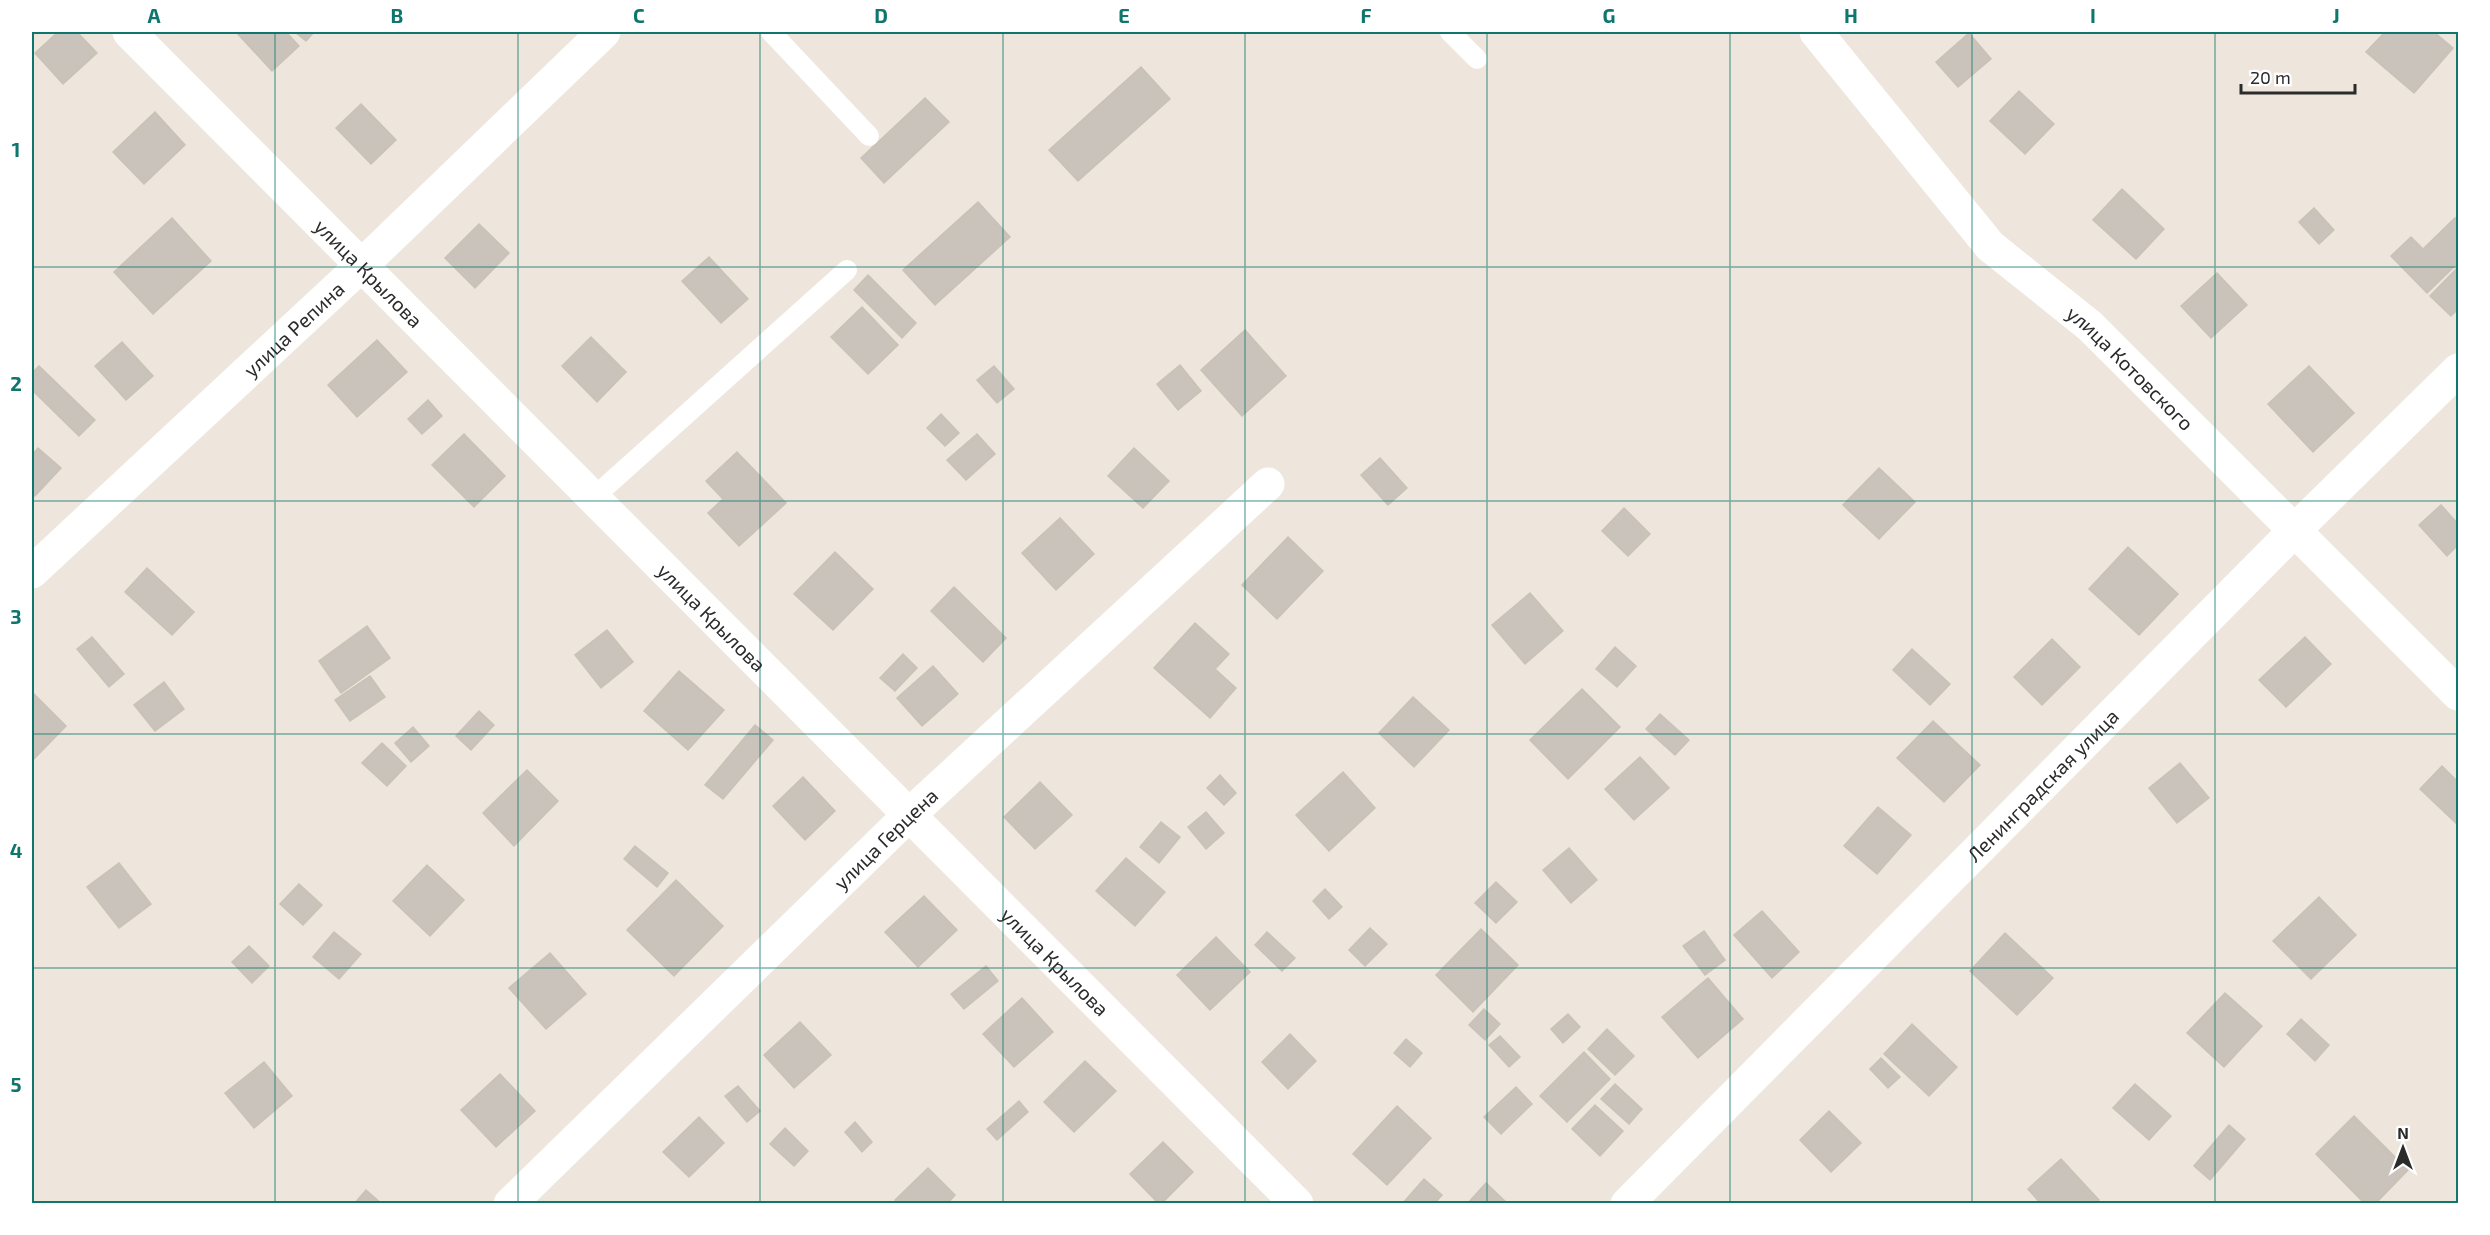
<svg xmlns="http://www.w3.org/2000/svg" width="2490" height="1235" font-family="'Exo 2',sans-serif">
<rect width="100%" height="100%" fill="#eee6dc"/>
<!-- building -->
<g fill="#c9c3bc" stroke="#c9c2b5" stroke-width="1.5">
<polygon points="58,32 77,32 97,53 63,84 35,53"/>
<polygon points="236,32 286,32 299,46 272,71"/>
<polygon points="295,32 314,32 306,41"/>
<polygon points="2385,32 2434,32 2453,48 2414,93 2366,52"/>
<polygon points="1969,33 1991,59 1958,87 1936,62"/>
<polygon points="1141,67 1170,99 1078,181 1049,150"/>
<polygon points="2019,91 2054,124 2025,154 1990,121"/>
<polygon points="925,98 949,122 884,183 861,158"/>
<polygon points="361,104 396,140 371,164 336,128"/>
<polygon points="155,112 185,145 144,184 113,152"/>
<polygon points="2122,189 2164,229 2136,259 2093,220"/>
<polygon points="978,202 1010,237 935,305 903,270"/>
<polygon points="2314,208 2334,230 2319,244 2299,222"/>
<polygon points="172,218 211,261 153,314 114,272"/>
<polygon points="2455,218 2458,222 2458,263 2427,293 2391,256 2411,237 2423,249"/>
<polygon points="479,224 509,253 475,288 445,258"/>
<polygon points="709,257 748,299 721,323 682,281"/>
<polygon points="2458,267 2458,309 2451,316 2430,296"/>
<polygon points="2217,273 2247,305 2211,338 2181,306"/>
<polygon points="868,275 916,323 902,338 854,290"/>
<polygon points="862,307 898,345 868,374 831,337"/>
<polygon points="1245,330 1286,376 1242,416 1201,370"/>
<polygon points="591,337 626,372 597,402 562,366"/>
<polygon points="377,340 407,372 357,417 328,385"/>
<polygon points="122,342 153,376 126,400 95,366"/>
<polygon points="1180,365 1201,391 1178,410 1157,384"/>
<polygon points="39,366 95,420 79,436 32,390 32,373"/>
<polygon points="994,366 1014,389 997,403 977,380"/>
<polygon points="2309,366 2354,413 2313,452 2268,404"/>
<polygon points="428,400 442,416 422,434 408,419"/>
<polygon points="941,414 959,433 945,446 927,428"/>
<polygon points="464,434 505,476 474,507 432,465"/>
<polygon points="977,434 995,454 966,480 947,460"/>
<polygon points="38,448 61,468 35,496 32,493 32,455"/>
<polygon points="1134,448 1169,481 1143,508 1108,476"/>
<polygon points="737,452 786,503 739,546 708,513 723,499 706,481"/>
<polygon points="1380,458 1407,488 1388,505 1361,475"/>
<polygon points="1879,468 1915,502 1879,539 1843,505"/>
<polygon points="2441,505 2458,524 2458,545 2447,556 2419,525"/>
<polygon points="1624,508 1650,534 1628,556 1602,531"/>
<polygon points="1060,518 1094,554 1056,590 1022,553"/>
<polygon points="1288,537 1323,571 1277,619 1242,585"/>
<polygon points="2128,547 2178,594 2139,635 2089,589"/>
<polygon points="835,552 873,589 833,630 794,594"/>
<polygon points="147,568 194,612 172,635 125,592"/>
<polygon points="954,587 1006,638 983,662 931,611"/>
<polygon points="1530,593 1563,631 1525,664 1492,625"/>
<polygon points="1195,623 1229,654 1215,669 1236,688 1210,718 1154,668"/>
<polygon points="367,626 390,658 341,693 319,661"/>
<polygon points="607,630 633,662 601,688 575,655"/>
<polygon points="92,637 124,674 109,687 77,649"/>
<polygon points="2305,637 2331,664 2286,707 2259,680"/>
<polygon points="2052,639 2080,667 2042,705 2014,677"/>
<polygon points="1615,647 1636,666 1617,687 1596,669"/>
<polygon points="1912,649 1950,684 1930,705 1893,670"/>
<polygon points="903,654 917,668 895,691 880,678"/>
<polygon points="933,666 958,694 922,726 897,698"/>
<polygon points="679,671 724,710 688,750 644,711"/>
<polygon points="370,676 385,697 350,721 335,700"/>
<polygon points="164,682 184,709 155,731 134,705"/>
<polygon points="1582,689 1620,727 1568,779 1530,740"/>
<polygon points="32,692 66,726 32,761"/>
<polygon points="1413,697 1449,730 1414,767 1379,733"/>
<polygon points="479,711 494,725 471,750 456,736"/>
<polygon points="1660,714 1689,740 1675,755 1646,729"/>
<polygon points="1933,721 1980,765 1944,802 1897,758"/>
<polygon points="755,725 773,740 723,799 705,785"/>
<polygon points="413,727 429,746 411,762 395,743"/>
<polygon points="382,743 406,766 387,786 362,763"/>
<polygon points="1640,757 1669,788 1634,820 1605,789"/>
<polygon points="2180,763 2209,798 2177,823 2149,788"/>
<polygon points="2442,766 2458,782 2458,825 2420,789"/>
<polygon points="527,770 558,801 514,846 483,813"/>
<polygon points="1343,772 1375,808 1329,851 1296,815"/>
<polygon points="1220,775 1236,793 1224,805 1207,788"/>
<polygon points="803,777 835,811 805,840 773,806"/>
<polygon points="1040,782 1072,815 1035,849 1004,817"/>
<polygon points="1878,807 1911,835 1877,874 1844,846"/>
<polygon points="1206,812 1224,833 1206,849 1188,827"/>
<polygon points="1161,822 1180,837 1159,863 1140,847"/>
<polygon points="635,846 668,873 657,887 624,859"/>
<polygon points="1569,848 1597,880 1571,903 1543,870"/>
<polygon points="1126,858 1165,892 1135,926 1096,891"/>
<polygon points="119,863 151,904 119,928 87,887"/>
<polygon points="427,865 464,900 430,936 393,901"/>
<polygon points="676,880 723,926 674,976 627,930"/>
<polygon points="1496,882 1517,902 1496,923 1475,903"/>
<polygon points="299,884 322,905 303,925 280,904"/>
<polygon points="1325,889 1342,907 1329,919 1313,901"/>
<polygon points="924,896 957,930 918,967 885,932"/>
<polygon points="2319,897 2356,935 2311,979 2273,941"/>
<polygon points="1762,911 1799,952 1772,978 1734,935"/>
<polygon points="1370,928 1387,944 1365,966 1349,950"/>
<polygon points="1481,929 1518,965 1473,1012 1436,975"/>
<polygon points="1704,931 1725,960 1705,975 1683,946"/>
<polygon points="334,932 361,954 339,979 313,957"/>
<polygon points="1267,932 1295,958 1282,971 1255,945"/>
<polygon points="2005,933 2053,978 2017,1015 1970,971"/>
<polygon points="1216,937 1250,972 1210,1010 1177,975"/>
<polygon points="249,946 269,966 252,983 232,962"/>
<polygon points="550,953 586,994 546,1029 509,988"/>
<polygon points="986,966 998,981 964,1009 951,994"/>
<polygon points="1708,978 1743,1019 1698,1058 1662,1017"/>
<polygon points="2225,993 2262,1026 2224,1067 2187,1033"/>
<polygon points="1022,998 1053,1032 1014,1067 983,1034"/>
<polygon points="1484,1009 1500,1024 1485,1040 1469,1025"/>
<polygon points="1568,1014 1580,1027 1563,1043 1551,1029"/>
<polygon points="2301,1019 2329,1045 2315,1061 2287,1034"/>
<polygon points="800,1022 831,1055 794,1088 764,1055"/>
<polygon points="1912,1024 1957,1067 1929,1096 1884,1054"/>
<polygon points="1607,1029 1634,1056 1615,1075 1588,1049"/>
<polygon points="1290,1034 1316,1061 1288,1089 1262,1062"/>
<polygon points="1500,1036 1520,1057 1509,1067 1489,1045"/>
<polygon points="1406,1039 1422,1053 1410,1067 1394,1053"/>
<polygon points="1584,1052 1610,1079 1567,1122 1540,1096"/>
<polygon points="1881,1058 1900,1077 1888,1088 1870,1069"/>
<polygon points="1085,1061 1116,1091 1074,1132 1044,1102"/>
<polygon points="264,1062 292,1096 254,1128 225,1093"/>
<polygon points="500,1074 535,1111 496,1147 461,1110"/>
<polygon points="1615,1084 1642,1109 1629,1124 1601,1099"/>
<polygon points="2135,1084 2171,1116 2149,1140 2113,1108"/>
<polygon points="738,1086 760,1111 747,1122 725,1096"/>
<polygon points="1516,1087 1532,1104 1501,1134 1484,1117"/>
<polygon points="1019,1101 1028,1112 997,1140 987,1129"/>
<polygon points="1595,1105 1623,1131 1600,1156 1572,1129"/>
<polygon points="1397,1106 1431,1138 1387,1185 1353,1154"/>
<polygon points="1829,1111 1861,1143 1831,1172 1800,1140"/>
<polygon points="2354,1116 2408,1170 2375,1204 2365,1204 2316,1154"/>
<polygon points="699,1117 724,1143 689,1177 663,1152"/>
<polygon points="855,1122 872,1142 862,1152 845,1132"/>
<polygon points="2229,1125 2245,1139 2210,1180 2194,1166"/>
<polygon points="785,1128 808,1151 794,1166 770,1144"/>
<polygon points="1163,1142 1193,1172 1161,1204 1159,1204 1130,1174"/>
<polygon points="2061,1159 2099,1200 2095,1204 2041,1204 2028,1189"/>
<polygon points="928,1168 955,1195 947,1204 898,1204 895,1200"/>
<polygon points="1424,1179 1442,1195 1434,1204 1402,1204"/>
<polygon points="1486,1183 1508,1204 1467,1204"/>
<polygon points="366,1190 382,1204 354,1204"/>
</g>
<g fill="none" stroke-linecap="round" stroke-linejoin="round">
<!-- lane -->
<g stroke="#fff" stroke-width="20">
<polyline points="771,32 869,136"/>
<polyline points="1450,32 1477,59"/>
<polyline points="593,498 847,270"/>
</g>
<!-- street -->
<g stroke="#fff" stroke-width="33">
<path id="s1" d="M129,32L1297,1204"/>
<path id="s2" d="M1816,32L1990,246L2090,326L2458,694"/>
<path id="s3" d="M32,572L362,265L604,32"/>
<path id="s4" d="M510,1204L909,815L1268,484"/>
<path id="s5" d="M1627,1204L2295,530L2458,370"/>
</g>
</g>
<!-- grid -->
<path fill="none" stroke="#0f766e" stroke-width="1.5" stroke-opacity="0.55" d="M275,32V1204M518,32V1204M760,32V1204M1003,32V1204M1245,32V1204M1487,32V1204M1730,32V1204M1972,32V1204M2215,32V1204M32,267H2458M32,501H2458M32,734H2458M32,968H2458"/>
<g text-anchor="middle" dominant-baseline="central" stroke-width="4.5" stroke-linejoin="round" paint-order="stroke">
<!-- street labels -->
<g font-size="20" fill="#2b2b2b" stroke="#fff">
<text stroke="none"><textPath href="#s1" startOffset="340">улица Крылова</textPath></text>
<text stroke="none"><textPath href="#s3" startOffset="357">улица Репина</textPath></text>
<text stroke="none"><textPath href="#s2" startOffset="462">улица Котовского</textPath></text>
<text stroke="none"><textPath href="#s1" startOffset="826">улица Крылова</textPath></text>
<text stroke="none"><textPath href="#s5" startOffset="590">Ленинградская улица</textPath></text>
<text stroke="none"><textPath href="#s4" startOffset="524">улица Герцена</textPath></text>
<text stroke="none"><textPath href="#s1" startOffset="1312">улица Крылова</textPath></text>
</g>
</g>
<!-- border -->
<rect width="2490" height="1235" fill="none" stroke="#ffffff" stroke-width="66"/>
<!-- north arrow -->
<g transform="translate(2403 1148)" stroke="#ffffff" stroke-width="4.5" paint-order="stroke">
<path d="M0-4.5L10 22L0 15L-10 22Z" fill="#2b2b2b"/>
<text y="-9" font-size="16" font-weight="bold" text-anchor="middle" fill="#2b2b2b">N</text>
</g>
<!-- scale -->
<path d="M2241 84v9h114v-9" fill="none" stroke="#2b2b2b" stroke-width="3"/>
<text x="2250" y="84" font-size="18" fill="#2b2b2b" stroke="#ffffff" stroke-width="4.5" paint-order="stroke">20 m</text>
<rect x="33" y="33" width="2424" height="1169" fill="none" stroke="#0f766e" stroke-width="2"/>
<g font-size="20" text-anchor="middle" font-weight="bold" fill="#0f766e">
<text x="154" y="23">A</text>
<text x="397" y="23">B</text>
<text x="639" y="23">C</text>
<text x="881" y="23">D</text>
<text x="1124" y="23">E</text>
<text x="1366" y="23">F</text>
<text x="1609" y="23">G</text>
<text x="1851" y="23">H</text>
<text x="2093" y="23">I</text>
<text x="2336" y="23">J</text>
<text x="16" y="157">1</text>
<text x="16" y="391">2</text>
<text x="16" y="624">3</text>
<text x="16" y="858">4</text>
<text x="16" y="1092">5</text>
</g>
</svg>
